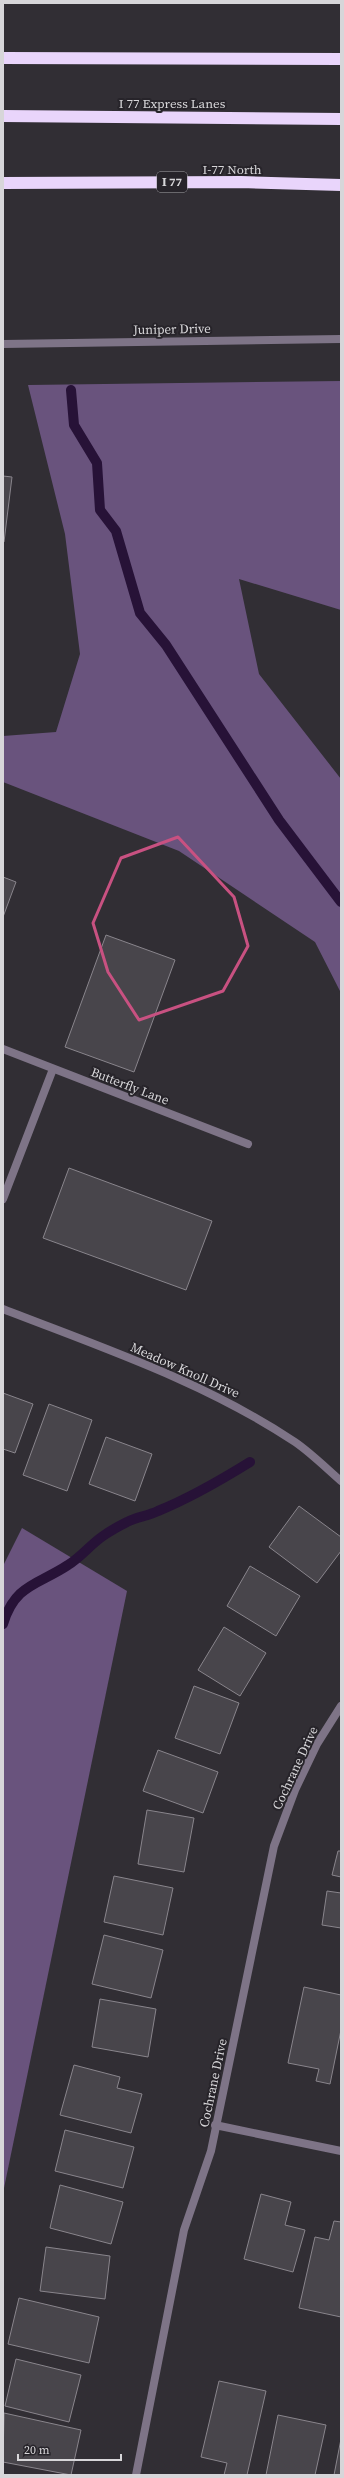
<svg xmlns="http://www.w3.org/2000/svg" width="344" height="2478" font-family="'Source Serif 4',serif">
<rect width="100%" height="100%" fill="#312e34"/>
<!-- forest -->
<g fill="#69537d">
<polygon points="341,381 341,610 239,579 259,674 341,779 341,993 315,942 179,851 3,782 3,736 56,732 80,654 65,534 28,385"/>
<polygon points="22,1528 127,1591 3,2193 3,1566"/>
</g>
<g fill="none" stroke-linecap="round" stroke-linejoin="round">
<!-- stream -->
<g stroke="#271237" stroke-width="10">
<polyline points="71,390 74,425 97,463 100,510 116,531 140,613 166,645 279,820 341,902"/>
<path d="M3,1624C15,1584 38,1585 68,1565C81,1557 90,1545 103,1536C110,1531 119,1526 127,1522C136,1517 148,1516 158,1511C190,1498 221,1480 250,1462"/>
</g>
</g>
<!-- building -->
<g fill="#48454b" stroke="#89858c">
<polygon points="3,476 12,477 4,542 3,542"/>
<polygon points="3,877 16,882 3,917"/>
<polygon points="106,935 175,960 134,1072 65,1047"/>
<polygon points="69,1168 212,1221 186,1290 43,1238"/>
<polygon points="3,1393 33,1404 15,1453 3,1449"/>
<polygon points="49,1404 92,1420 67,1491 23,1475"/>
<polygon points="106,1437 152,1454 135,1501 89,1484"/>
<polygon points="299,1506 341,1537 341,1551 317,1583 269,1547"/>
<polygon points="250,1566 300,1596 276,1636 227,1606"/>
<polygon points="224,1627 266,1653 240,1696 198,1670"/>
<polygon points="194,1686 239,1703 220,1754 175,1738"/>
<polygon points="158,1750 218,1772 203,1813 143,1791"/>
<polygon points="147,1810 194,1818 184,1872 138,1864"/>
<polygon points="338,1851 341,1851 341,1877 332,1875"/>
<polygon points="114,1876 173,1888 163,1935 104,1922"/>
<polygon points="327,1891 341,1893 341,1928 322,1925"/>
<polygon points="104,1935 163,1950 151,1998 92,1984"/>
<polygon points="304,1987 341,1995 341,2030 330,2084 316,2081 319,2069 288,2063"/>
<polygon points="100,1999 156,2009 148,2057 92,2047"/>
<polygon points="74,2065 120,2077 117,2088 142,2094 131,2133 60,2115"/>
<polygon points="65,2130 134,2147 123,2188 55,2171"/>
<polygon points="60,2185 123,2202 111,2244 50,2228"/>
<polygon points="261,2194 291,2202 285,2225 305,2230 293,2272 244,2259"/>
<polygon points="334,2221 341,2222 341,2317 299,2308 315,2237 329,2240"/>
<polygon points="46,2247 110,2256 105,2299 40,2291"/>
<polygon points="19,2298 99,2317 89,2363 8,2344"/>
<polygon points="16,2359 81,2375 69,2422 5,2406"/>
<polygon points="219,2381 266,2391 247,2475 224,2475 227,2463 201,2457"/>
<polygon points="4,2413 81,2430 71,2475 3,2462"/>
<polygon points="278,2415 326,2425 315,2475 266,2475"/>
<polygon points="341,2439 341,2475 334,2475"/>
</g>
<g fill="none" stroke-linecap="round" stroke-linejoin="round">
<!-- minor -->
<g stroke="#7e7487" stroke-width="8">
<polyline points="3,344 341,339"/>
<polyline points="3,1049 248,1144"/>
<polyline points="3,1199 53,1069"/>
<path d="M3,1309C103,1348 205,1382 295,1442C311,1453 326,1468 341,1481"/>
<polyline points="215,2125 341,2151"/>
<polyline points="136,2475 184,2230 211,2151 274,1846 295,1790 317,1744 341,1706"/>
</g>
<!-- motorway -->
<g stroke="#e9d5fb" stroke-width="12">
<polyline points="3,58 341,59"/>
<polyline points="3,116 341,119"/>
<polyline points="3,183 241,182 341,185"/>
</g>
</g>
<!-- marked area -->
<path fill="none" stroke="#c85181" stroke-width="3" stroke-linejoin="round" d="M178,837L234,897L248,946L223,991L139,1020L108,972L93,923L121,858Z"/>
<g text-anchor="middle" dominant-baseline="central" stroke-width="4" stroke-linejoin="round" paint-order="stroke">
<!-- shield labels -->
<rect fill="#27242a" stroke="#a2a1a4" stroke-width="1" x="157" y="172" width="30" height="20" rx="3"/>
<g font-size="12" font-weight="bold" fill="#d7d6d9">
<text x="172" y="182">I 77</text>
</g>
<!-- street labels -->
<g font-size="13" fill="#d7d6d9" stroke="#27242a">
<text x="172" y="103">I 77 Express Lanes</text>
<text x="232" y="169">I-77 North</text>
<text transform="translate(172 329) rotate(-1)">Juniper Drive</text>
<text transform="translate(130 1086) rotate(21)">Butterfly Lane</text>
<text transform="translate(185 1370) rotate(24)">Meadow Knoll Drive</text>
<text transform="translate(295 1768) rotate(-65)">Cochrane Drive</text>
<text transform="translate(213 2083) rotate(-78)">Cochrane Drive</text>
</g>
</g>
<!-- border -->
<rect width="344" height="2478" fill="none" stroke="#d7d6d9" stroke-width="8"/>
<!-- scale -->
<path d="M18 2454v6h103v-6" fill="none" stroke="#d7d6d9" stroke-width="2"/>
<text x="24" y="2454" font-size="12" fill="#d7d6d9" stroke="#27242a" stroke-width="3" paint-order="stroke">20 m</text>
</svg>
